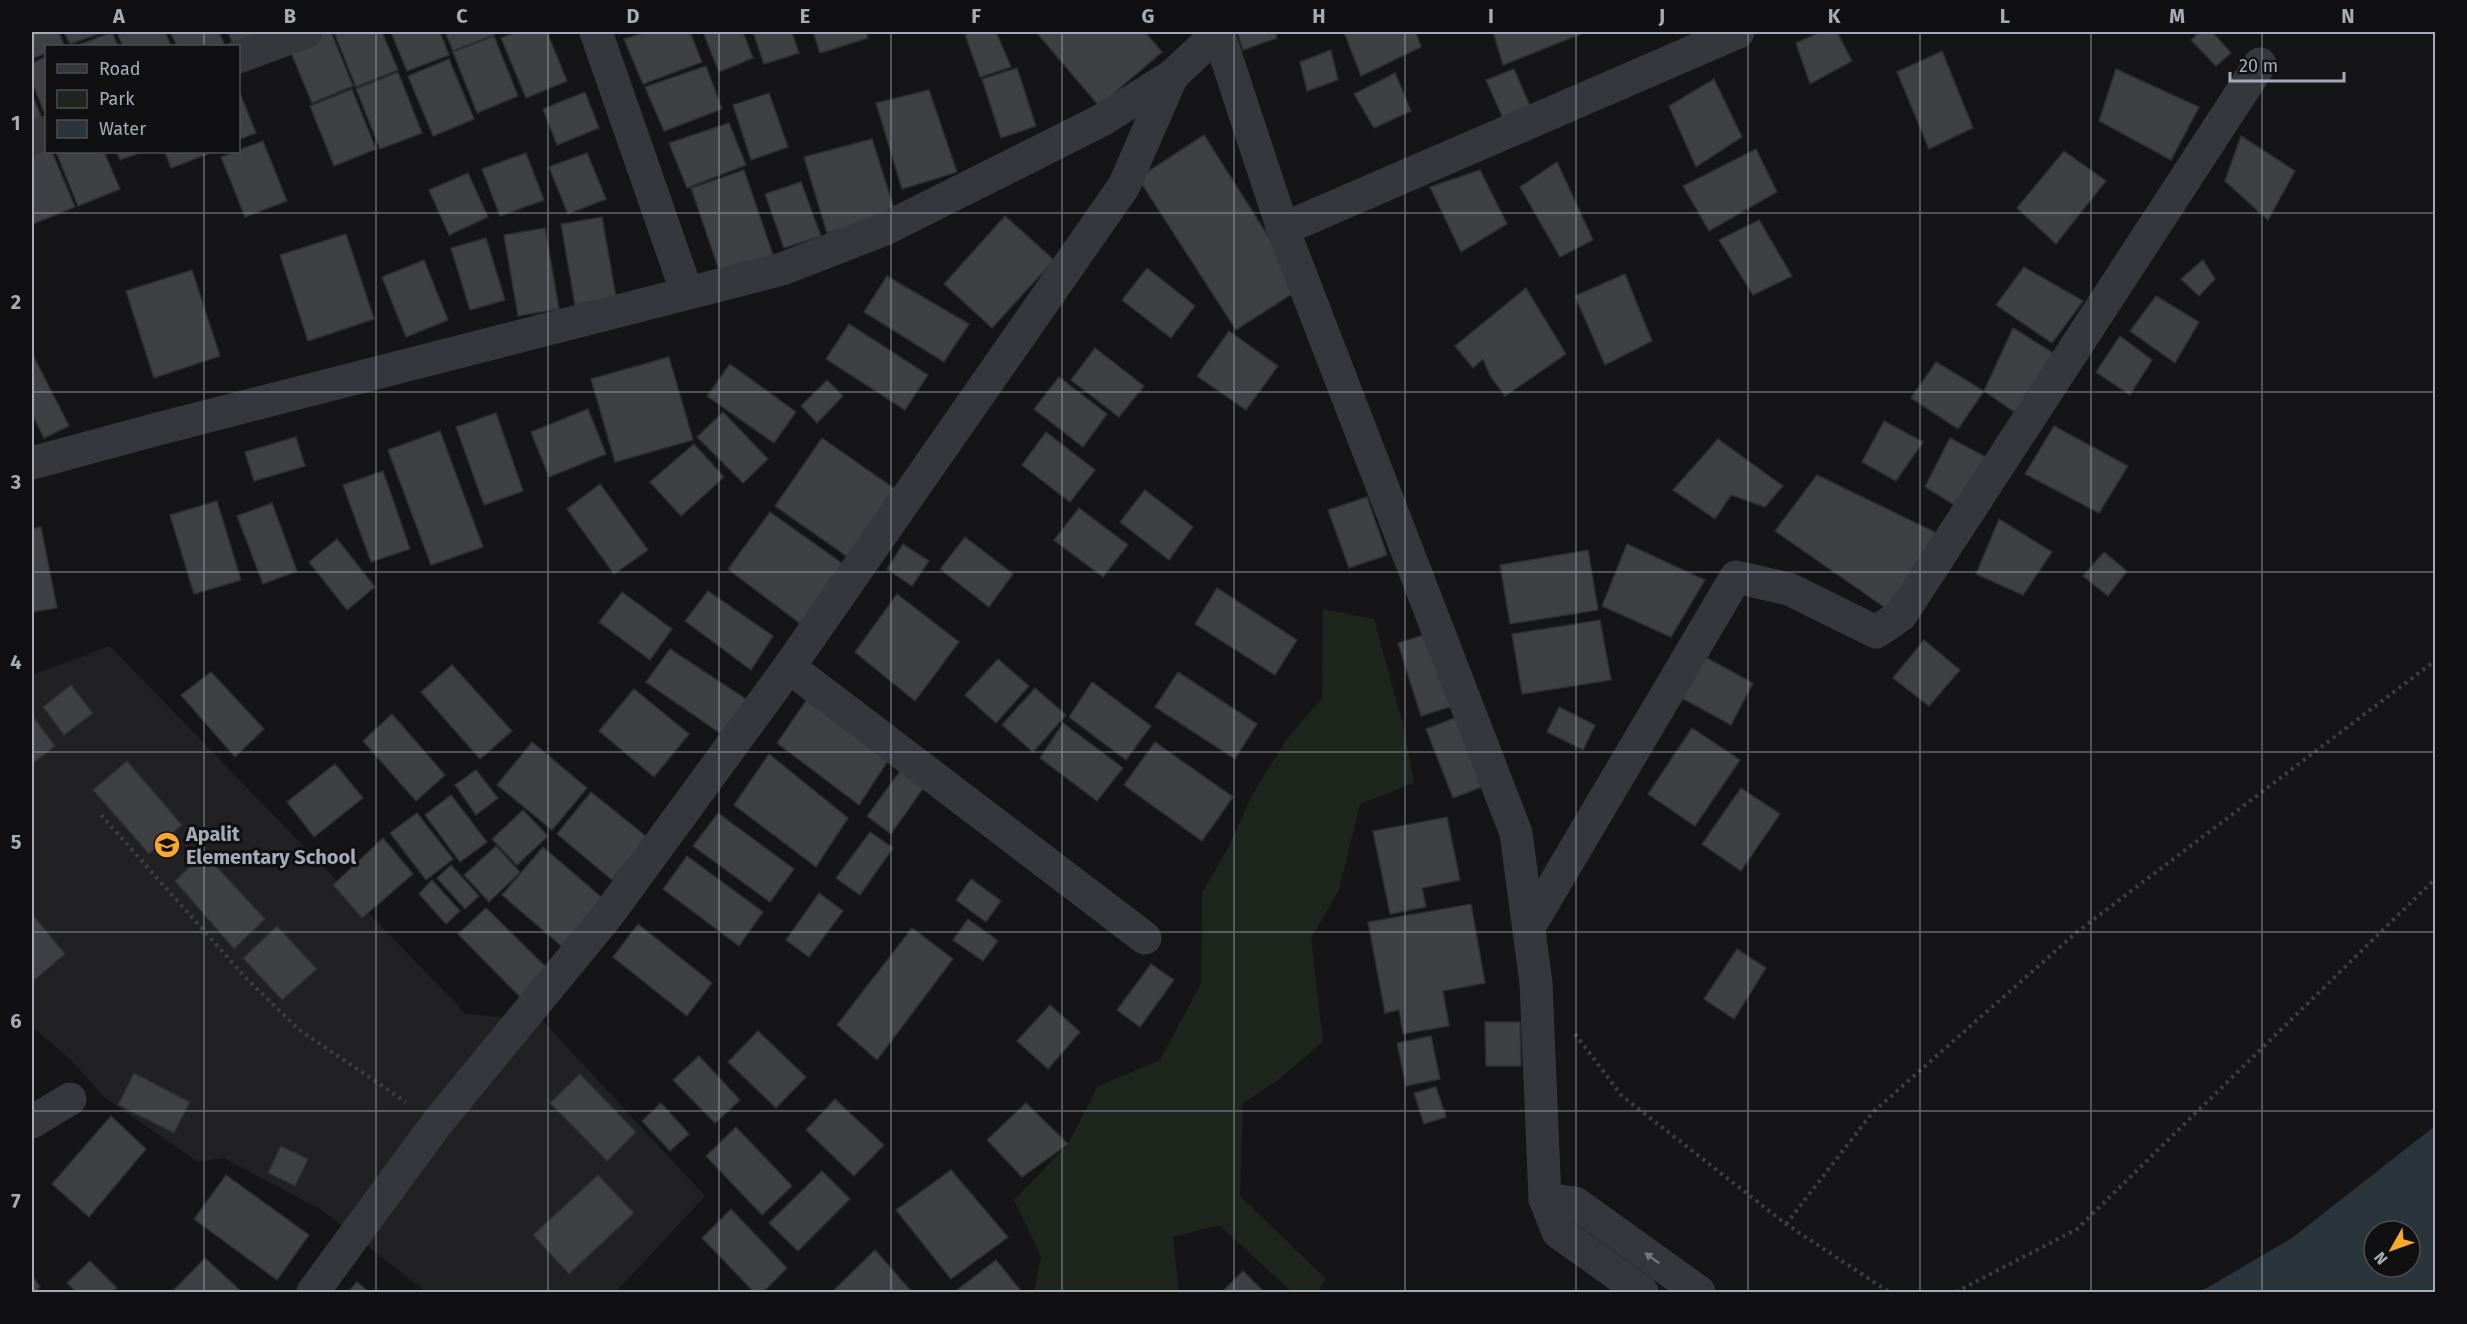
<svg xmlns="http://www.w3.org/2000/svg" width="2467" height="1324" font-family="'Fira Sans',sans-serif">
<rect width="100%" height="100%" fill="#151517"/>
<!-- built -->
<polygon fill="#212124" points="110,646 466,1014 543,1021 705,1196 616,1292 426,1292 323,1211 224,1158 198,1162 104,1097 69,1058 32,1027 32,675"/>
<!-- green -->
<polygon fill="#1d251d" points="1323,609 1374,619 1404,728 1414,783 1360,804 1339,890 1311,938 1323,1042 1279,1079 1243,1103 1240,1196 1326,1279 1318,1292 1292,1292 1219,1225 1173,1237 1179,1292 1034,1292 1041,1256 1014,1200 1068,1144 1098,1086 1160,1060 1201,984 1202,893 1229,846 1252,795 1287,739 1322,698"/>
<!-- water -->
<path fill="#2a343b" fill-rule="evenodd" d="M2435,1126V1292H2200L2292,1238ZM2374,1231H2410V1267H2374Z"/>
<!-- building -->
<g fill="#3f4044" stroke="#2e2f33" stroke-width="1.5">
<polygon points="32,32 59,32 64,46 46,46 46,53 32,59"/>
<polygon points="64,32 104,32 70,44"/>
<polygon points="112,32 118,46 76,46"/>
<polygon points="121,32 165,32 171,46 123,46 117,33"/>
<polygon points="170,32 219,32 225,46 177,46"/>
<polygon points="228,32 276,32 234,46"/>
<polygon points="315,32 331,32 353,86 312,103 287,43"/>
<polygon points="334,32 382,32 398,70 356,87"/>
<polygon points="391,32 440,32 449,55 407,71"/>
<polygon points="445,32 493,32 494,35 453,51"/>
<polygon points="517,32 547,32 567,81 526,98 501,38"/>
<polygon points="647,32 690,32 702,62 643,84 624,39"/>
<polygon points="703,32 743,32 753,58 719,72"/>
<polygon points="753,32 792,32 799,53 764,64"/>
<polygon points="813,32 866,32 868,38 820,53"/>
<polygon points="976,32 996,32 1011,67 980,77 965,34"/>
<polygon points="1036,32 1145,32 1162,52 1099,106"/>
<polygon points="1237,32 1275,32 1277,38 1243,50"/>
<polygon points="1344,32 1416,32 1421,47 1361,76"/>
<polygon points="1493,32 1586,32 1503,65"/>
<polygon points="1821,32 1837,32 1852,61 1810,84 1796,43"/>
<polygon points="2200,32 2212,32 2231,53 2216,66 2191,40"/>
<polygon points="494,36 518,96 477,113 453,52"/>
<polygon points="1331,50 1338,80 1307,91 1300,62"/>
<polygon points="1942,51 1973,128 1929,149 1897,72"/>
<polygon points="46,57 46,117 32,82 32,63"/>
<polygon points="449,59 474,119 433,136 408,76"/>
<polygon points="706,66 722,109 664,131 645,87"/>
<polygon points="1017,68 1036,126 1001,138 982,79"/>
<polygon points="1514,69 1534,115 1505,123 1486,80"/>
<polygon points="2116,69 2199,107 2171,160 2099,121"/>
<polygon points="398,72 422,133 380,149 356,89"/>
<polygon points="1395,73 1411,111 1374,128 1354,94"/>
<polygon points="1714,79 1742,137 1696,167 1669,106"/>
<polygon points="238,88 256,133 238,140"/>
<polygon points="352,89 376,149 334,166 310,106"/>
<polygon points="929,90 957,172 902,189 876,103"/>
<polygon points="585,92 599,128 557,145 543,109"/>
<polygon points="769,93 788,147 751,160 733,105"/>
<polygon points="32,94 43,121 32,125"/>
<polygon points="729,123 746,165 687,188 669,143"/>
<polygon points="1204,135 1301,288 1236,330 1138,178"/>
<polygon points="2241,136 2295,171 2268,220 2225,181"/>
<polygon points="872,139 896,215 827,233 804,157"/>
<polygon points="263,141 287,201 245,217 221,157"/>
<polygon points="46,149 46,152 52,152 75,207 33,224 32,155"/>
<polygon points="1756,149 1777,192 1709,231 1683,186"/>
<polygon points="2064,151 2106,181 2056,244 2017,208"/>
<polygon points="56,152 104,152 120,189 78,206"/>
<polygon points="117,152 142,152 120,160"/>
<polygon points="165,152 213,152 171,168"/>
<polygon points="526,153 544,200 500,216 482,169"/>
<polygon points="587,153 606,199 568,214 549,167"/>
<polygon points="1557,162 1593,240 1560,257 1520,187"/>
<polygon points="744,170 773,255 720,273 691,188"/>
<polygon points="1480,170 1507,224 1461,252 1430,187"/>
<polygon points="468,173 488,217 449,235 429,190"/>
<polygon points="801,182 821,236 784,248 765,194"/>
<polygon points="1005,216 1054,260 992,328 944,284"/>
<polygon points="602,217 616,297 575,305 561,224"/>
<polygon points="1759,220 1792,276 1753,295 1719,240"/>
<polygon points="545,228 559,309 518,316 504,235"/>
<polygon points="346,234 374,319 308,341 280,255"/>
<polygon points="486,238 505,300 470,310 451,248"/>
<polygon points="424,260 448,320 406,337 382,277"/>
<polygon points="2203,260 2215,279 2199,296 2181,279"/>
<polygon points="2024,267 2083,301 2052,343 1996,305"/>
<polygon points="1147,268 1195,306 1171,338 1122,300"/>
<polygon points="192,270 220,356 154,378 126,291"/>
<polygon points="1625,274 1652,341 1605,365 1575,296"/>
<polygon points="887,276 969,324 944,362 864,312"/>
<polygon points="1526,288 1566,354 1505,396 1490,376 1483,359 1473,368 1455,346"/>
<polygon points="2156,296 2199,322 2175,363 2130,331"/>
<polygon points="849,324 928,375 905,410 826,359"/>
<polygon points="2013,328 2055,354 2023,418 1984,391"/>
<polygon points="1229,331 1278,366 1246,410 1197,376"/>
<polygon points="2120,336 2152,360 2130,395 2096,372"/>
<polygon points="1095,348 1144,386 1119,417 1071,380"/>
<polygon points="32,353 69,426 44,438 32,414"/>
<polygon points="669,357 693,440 615,462 591,379"/>
<polygon points="1936,362 1984,391 1958,429 1911,398"/>
<polygon points="730,364 796,412 774,443 707,396"/>
<polygon points="1059,377 1107,414 1083,447 1034,409"/>
<polygon points="827,380 843,396 817,423 801,406"/>
<polygon points="588,409 606,454 549,477 531,432"/>
<polygon points="723,412 768,459 743,483 697,437"/>
<polygon points="496,413 523,491 484,505 456,427"/>
<polygon points="1884,421 1923,442 1896,481 1862,462"/>
<polygon points="2054,426 2128,466 2099,513 2025,474"/>
<polygon points="440,431 483,547 431,565 388,450"/>
<polygon points="1046,432 1095,470 1070,502 1022,465"/>
<polygon points="296,437 305,466 254,481 245,452"/>
<polygon points="822,438 902,494 855,562 775,506"/>
<polygon points="1950,438 1986,457 1956,506 1925,487"/>
<polygon points="1718,439 1783,486 1765,507 1731,495 1715,519 1673,490"/>
<polygon points="694,444 724,477 681,516 650,482"/>
<polygon points="383,471 410,549 371,562 343,485"/>
<polygon points="1817,475 1947,538 1897,616 1775,531"/>
<polygon points="600,484 648,550 614,574 567,509"/>
<polygon points="1145,490 1193,527 1169,560 1120,522"/>
<polygon points="1367,497 1387,555 1349,568 1328,510"/>
<polygon points="217,501 241,580 194,594 170,515"/>
<polygon points="272,503 297,571 263,584 237,516"/>
<polygon points="1079,508 1128,545 1103,577 1054,540"/>
<polygon points="770,512 850,569 806,628 728,569"/>
<polygon points="1999,519 2052,552 2023,595 1976,574"/>
<polygon points="41,527 57,608 32,612 32,529"/>
<polygon points="965,537 1013,574 989,607 940,569"/>
<polygon points="337,539 375,587 347,610 309,562"/>
<polygon points="903,544 929,561 912,586 887,569"/>
<polygon points="1627,544 1705,580 1671,637 1602,606"/>
<polygon points="1588,550 1598,610 1510,624 1500,565"/>
<polygon points="2104,552 2127,571 2108,596 2083,576"/>
<polygon points="1217,588 1297,640 1275,675 1195,624"/>
<polygon points="708,591 773,636 751,670 685,621"/>
<polygon points="622,592 672,629 650,660 599,622"/>
<polygon points="897,594 959,642 915,701 855,652"/>
<polygon points="1600,620 1611,680 1522,694 1512,634"/>
<polygon points="1430,633 1453,706 1421,716 1398,643"/>
<polygon points="1924,640 1960,670 1929,706 1893,678"/>
<polygon points="670,649 749,701 727,738 646,682"/>
<polygon points="1698,653 1753,683 1731,725 1676,695"/>
<polygon points="998,659 1029,686 996,723 965,695"/>
<polygon points="452,665 512,731 480,759 421,692"/>
<polygon points="211,672 264,729 235,757 181,695"/>
<polygon points="1178,672 1257,724 1235,759 1155,707"/>
<polygon points="1092,682 1151,726 1126,760 1069,717"/>
<polygon points="71,685 93,713 64,735 43,707"/>
<polygon points="1035,688 1066,715 1033,752 1002,725"/>
<polygon points="634,689 689,734 654,777 599,731"/>
<polygon points="812,692 891,756 859,805 777,743"/>
<polygon points="1559,707 1595,725 1583,750 1547,732"/>
<polygon points="392,714 445,775 416,801 363,741"/>
<polygon points="32,715 55,746 32,764"/>
<polygon points="1460,716 1487,785 1453,798 1426,729"/>
<polygon points="1063,723 1123,768 1097,801 1040,758"/>
<polygon points="1692,728 1740,760 1695,826 1648,794"/>
<polygon points="532,742 587,788 552,830 497,785"/>
<polygon points="1155,742 1233,797 1202,841 1124,785"/>
<polygon points="769,754 848,818 816,867 734,805"/>
<polygon points="127,761 182,825 149,854 93,790"/>
<polygon points="335,764 363,798 314,837 287,802"/>
<polygon points="476,770 498,798 476,815 455,785"/>
<polygon points="901,770 924,787 891,834 867,816"/>
<polygon points="1741,788 1780,814 1741,871 1702,844"/>
<polygon points="591,792 647,837 612,880 557,834"/>
<polygon points="451,795 487,842 460,862 425,815"/>
<polygon points="523,810 548,836 517,865 492,839"/>
<polygon points="417,813 453,859 426,880 390,833"/>
<polygon points="718,813 794,869 770,902 693,846"/>
<polygon points="1447,817 1460,880 1422,888 1426,907 1390,914 1373,831"/>
<polygon points="870,832 893,848 860,895 836,878"/>
<polygon points="383,838 413,874 362,918 333,885"/>
<polygon points="496,846 520,872 489,902 464,875"/>
<polygon points="543,847 607,902 566,950 502,895"/>
<polygon points="204,853 265,919 234,949 175,881"/>
<polygon points="687,856 763,912 739,946 663,889"/>
<polygon points="451,865 479,896 465,909 437,878"/>
<polygon points="971,879 1001,901 986,922 956,900"/>
<polygon points="432,880 460,911 446,924 419,894"/>
<polygon points="819,893 843,911 809,957 786,940"/>
<polygon points="1471,904 1485,983 1443,991 1449,1026 1403,1034 1399,1010 1385,1013 1368,922"/>
<polygon points="486,908 550,971 521,998 458,934"/>
<polygon points="32,914 65,954 32,982"/>
<polygon points="968,919 998,941 983,961 953,940"/>
<polygon points="638,924 712,983 687,1016 613,957"/>
<polygon points="277,926 317,969 282,1000 243,958"/>
<polygon points="912,928 953,959 877,1060 837,1025"/>
<polygon points="1737,949 1766,968 1734,1019 1704,999"/>
<polygon points="1151,964 1174,980 1140,1027 1117,1010"/>
<polygon points="1050,1005 1080,1032 1048,1069 1017,1041"/>
<polygon points="1485,1022 1520,1022 1521,1066 1486,1066"/>
<polygon points="758,1031 806,1077 776,1108 728,1062"/>
<polygon points="1431,1036 1440,1079 1406,1086 1397,1043"/>
<polygon points="699,1056 740,1100 715,1123 673,1080"/>
<polygon points="134,1073 190,1102 174,1133 118,1105"/>
<polygon points="580,1074 636,1132 607,1161 550,1103"/>
<polygon points="1436,1087 1446,1117 1424,1124 1414,1093"/>
<polygon points="835,1099 884,1145 854,1176 806,1130"/>
<polygon points="661,1103 689,1134 670,1151 642,1121"/>
<polygon points="1026,1103 1068,1144 1022,1177 987,1140"/>
<polygon points="111,1116 146,1149 89,1217 52,1184"/>
<polygon points="736,1127 792,1186 762,1215 706,1156"/>
<polygon points="281,1146 308,1159 295,1186 268,1173"/>
<polygon points="951,1170 1008,1237 951,1279 896,1210"/>
<polygon points="822,1171 850,1199 798,1251 769,1223"/>
<polygon points="226,1175 309,1235 277,1280 194,1219"/>
<polygon points="598,1175 634,1213 569,1274 533,1235"/>
<polygon points="731,1209 787,1268 763,1292 754,1292 702,1238"/>
<polygon points="875,1250 912,1292 832,1292"/>
<polygon points="205,1258 242,1292 172,1292"/>
<polygon points="996,1260 1022,1292 959,1292 957,1290"/>
<polygon points="90,1261 117,1288 112,1292 76,1292 67,1283"/>
<polygon points="1243,1271 1264,1292 1222,1292"/>
<polygon points="32,1275 40,1287 33,1292 32,1292"/>
<polygon points="357,1282 369,1292 348,1292"/>
</g>
<g fill="none" stroke-linecap="round" stroke-linejoin="round">
<!-- path -->
<g stroke="#3b3e43" stroke-width="4" stroke-dasharray="3 4.5" stroke-linecap="butt">
<polyline points="101,815 246,978 298,1029 406,1102"/>
<polyline points="1575,1034 1622,1096 1786,1224 1889,1292"/>
<polyline points="1786,1224 1873,1112 2077,932 2436,660"/>
<polyline points="1956,1292 2077,1229 2436,878"/>
</g>
<!-- minor -->
<g stroke="#35373c" stroke-width="33">
<polyline points="596,32 687,293"/>
<polyline points="1218,32 1283,229 1516,833 1536,983 1545,1199 1558,1232 1642,1292"/>
<polyline points="238,57 306,32"/>
<polyline points="32,138 46,132"/>
<polyline points="1283,229 1738,32"/>
<polyline points="32,463 150,431 782,269 885,229 1102,120 1172,76 1218,33"/>
<polyline points="789,667 1145,938"/>
<polyline points="1529,927 1736,577 1789,589 1876,632 1901,615 2260,64"/>
<polyline points="32,1122 70,1099"/>
<polyline points="1545,1199 1575,1203 1699,1292"/>
<polyline points="313,1292 437,1123 607,916 789,667 1124,186 1172,76"/>
</g>
</g>
<!-- one-way arrows -->
<defs><path id="oneway-solid" d="M-6-.8H1V-3.2L6.5 0L1 3.2V.8H-6Z" transform="scale(1.5)"/></defs>
<use fill="#737780" href="#oneway-solid" transform="translate(1652 1258) rotate(-144)"/>
<!-- grid -->
<path fill="none" stroke="#a6acb7" stroke-width="1.5" stroke-opacity="0.55" d="M204,32V46M376,32V1292M548,32V1292M719,32V1292M891,32V1292M1062,32V1292M1234,32V1292M1405,32V1292M1576,32V1292M1748,32V1292M1920,32V1292M2091,32V1292M2262,32V1292M204,152V1292M32,213H2436M32,392H2436M32,572H2436M32,752H2436M32,932H2436M32,1111H2436"/>
<!-- icons -->
<defs>
<symbol id="school-disc" viewBox="-11 -11 22 22"><circle r="9.5" fill="#f8a82b" stroke="#101012"/><path d="M0-5L7-2L0 1L-7-2ZM-4 1L0 2.5L4 1V4Q0 6-4 4Z" fill="#111"/></symbol>
</defs>
<g fill-rule="evenodd">
<use href="#school-disc" x="152" y="830" width="30" height="30"/>
</g>
<g text-anchor="middle" dominant-baseline="central" stroke-width="6" stroke-linejoin="round" paint-order="stroke">
<!-- poi labels -->
<g font-size="20" font-weight="bold" fill="#a6acb7" stroke="#101012" text-anchor="start">
<text x="186" y="834">Apalit<tspan x="186" dy="23">Elementary School</tspan></text>
</g>
</g>
<!-- border -->
<rect width="2467" height="1324" fill="none" stroke="#101012" stroke-width="66"/>
<!-- legend -->
<rect x="45" y="45" width="195" height="108" fill="#101012" stroke="#4c4e54" stroke-width="1.5"/>
<rect x="57" y="64" width="30" height="9" fill="#35373c" stroke="#4c4e54" stroke-width="1.5"/>
<text x="99" y="75" font-size="18" fill="#a6acb7">Road</text>
<rect x="57" y="90" width="30" height="18" fill="#1d251d" stroke="#4c4e54" stroke-width="1.5"/>
<text x="99" y="105" font-size="18" fill="#a6acb7">Park</text>
<rect x="57" y="120" width="30" height="18" fill="#2a343b" stroke="#4c4e54" stroke-width="1.5"/>
<text x="99" y="135" font-size="18" fill="#a6acb7">Water</text>
<!-- north arrow -->
<g transform="translate(2392 1249) rotate(230)"><circle r="28" fill="#101012" stroke="#4c4e54" stroke-width="1.5"/>
<path d="M0-4.5L10 22L0 15L-10 22Z" fill="#f8a82b"/>
<text y="-9" font-size="16" font-weight="bold" text-anchor="middle" fill="#a6acb7">N</text>
</g>
<!-- scale -->
<path d="M2230 72v9h114v-9" fill="none" stroke="#a6acb7" stroke-width="3"/>
<text x="2239" y="72" font-size="18" fill="#a6acb7" stroke="#101012" stroke-width="4.5" paint-order="stroke">20 m</text>
<rect x="33" y="33" width="2401" height="1258" fill="none" stroke="#a6acb7" stroke-width="2"/>
<g font-size="20" text-anchor="middle" font-weight="bold" fill="#a6acb7">
<text x="119" y="23">A</text>
<text x="290" y="23">B</text>
<text x="462" y="23">C</text>
<text x="633" y="23">D</text>
<text x="805" y="23">E</text>
<text x="976" y="23">F</text>
<text x="1148" y="23">G</text>
<text x="1319" y="23">H</text>
<text x="1491" y="23">I</text>
<text x="1662" y="23">J</text>
<text x="1834" y="23">K</text>
<text x="2005" y="23">L</text>
<text x="2177" y="23">M</text>
<text x="2348" y="23">N</text>
<text x="16" y="130">1</text>
<text x="16" y="309">2</text>
<text x="16" y="489">3</text>
<text x="16" y="669">4</text>
<text x="16" y="849">5</text>
<text x="16" y="1028">6</text>
<text x="16" y="1208">7</text>
</g>
</svg>
